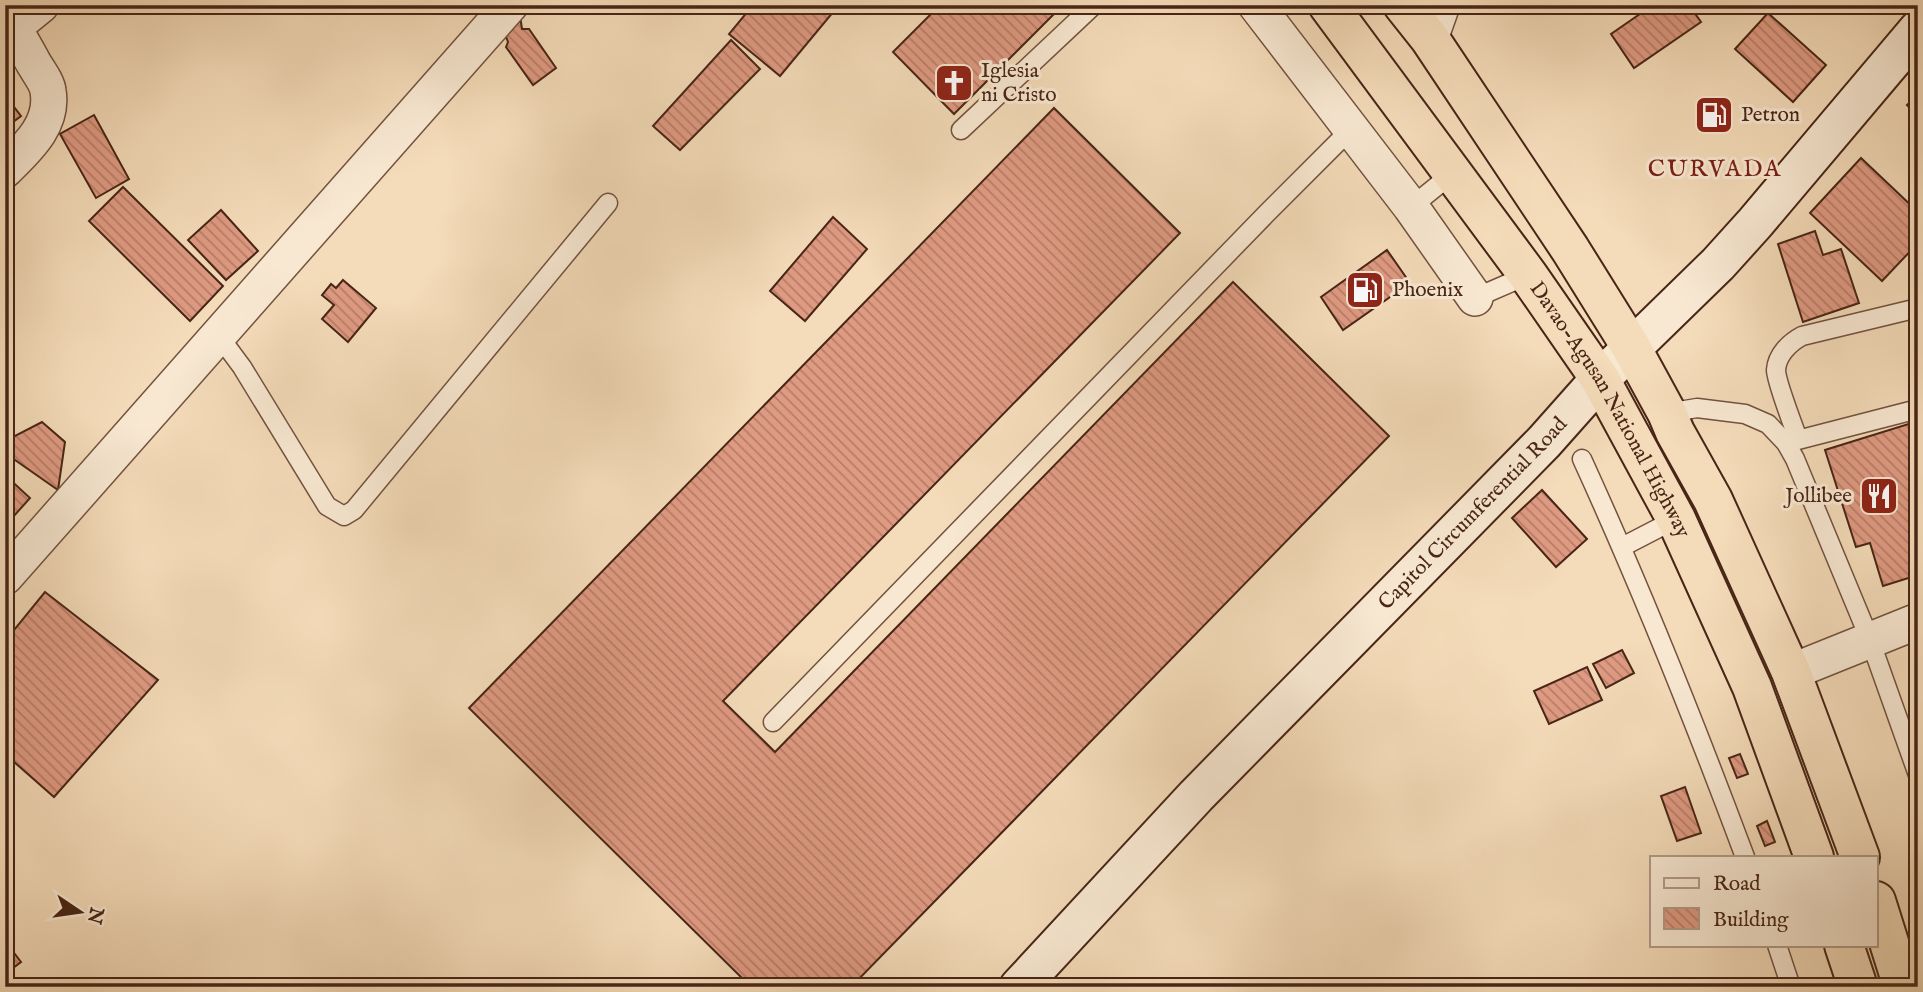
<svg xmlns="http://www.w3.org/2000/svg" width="1923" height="992" font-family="'IM FELL English',serif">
<defs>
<pattern id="building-back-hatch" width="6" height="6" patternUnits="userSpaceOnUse" patternTransform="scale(1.75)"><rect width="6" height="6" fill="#df9a82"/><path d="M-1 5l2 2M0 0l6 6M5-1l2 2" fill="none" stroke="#b77d69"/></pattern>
</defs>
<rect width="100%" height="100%" fill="#f4dbb9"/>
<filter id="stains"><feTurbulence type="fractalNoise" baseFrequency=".00286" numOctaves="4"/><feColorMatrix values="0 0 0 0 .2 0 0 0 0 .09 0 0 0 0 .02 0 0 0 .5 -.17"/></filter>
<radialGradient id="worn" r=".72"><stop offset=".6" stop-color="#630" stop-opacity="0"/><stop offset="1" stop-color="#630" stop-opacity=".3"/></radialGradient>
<!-- building -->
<g fill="url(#building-back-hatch)" stroke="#482516" stroke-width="2">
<polygon points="753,5 839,5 780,76 729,34"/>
<polygon points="940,5 1063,5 954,114 893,52"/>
<polygon points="1653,5 1689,5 1701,22 1634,68 1611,34"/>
<polygon points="1768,13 1826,65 1793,102 1735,49"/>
<polygon points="520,16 522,29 529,29 556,68 533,85 506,47 508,42 503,29"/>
<polygon points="731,40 760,69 680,150 653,126"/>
<polygon points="1918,94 1918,117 1907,105"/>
<polygon points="5,95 21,116 5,128"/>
<polygon points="1054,108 1180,233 723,701 775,752 1233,282 1389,436 851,987 751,987 469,708"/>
<polygon points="94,115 129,179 96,198 60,134"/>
<polygon points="1861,158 1918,212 1918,243 1882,281 1810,213"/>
<polygon points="123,187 223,286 190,321 89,221"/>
<polygon points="221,210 258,251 226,280 188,240"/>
<polygon points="833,217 867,249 805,321 770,291"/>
<polygon points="1815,231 1823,255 1841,249 1859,303 1803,322 1778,244"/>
<polygon points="1387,250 1410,283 1343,330 1321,297"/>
<polygon points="343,280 376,308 348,342 322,319 334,305 322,295 331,284 336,288"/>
<polygon points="1918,421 1918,575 1883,586 1870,543 1856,547 1825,450"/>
<polygon points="42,422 65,442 58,490 5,453 5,441"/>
<polygon points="5,475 30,498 5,526"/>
<polygon points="1542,490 1587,539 1556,567 1512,518"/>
<polygon points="45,592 158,680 54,797 5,754 5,641"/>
<polygon points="1622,650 1634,673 1606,688 1593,664"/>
<polygon points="1587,667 1602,700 1549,724 1534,691"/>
<polygon points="1740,754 1748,774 1737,778 1729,758"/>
<polygon points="1685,787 1701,833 1677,841 1661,796"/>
<polygon points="1767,821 1775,842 1765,846 1757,826"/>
<polygon points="5,941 21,962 5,974"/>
</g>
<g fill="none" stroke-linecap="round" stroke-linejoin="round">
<defs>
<g id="service">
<polyline points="961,130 1094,5"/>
<polyline points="1411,207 1453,173"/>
<polyline points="1475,298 1528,275"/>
<polyline points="219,336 242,367 327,506 344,516 354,510 608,203"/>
<polyline points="1667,413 1697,408 1745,414 1768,424 1786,443 1795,459 1870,640 1918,775"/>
<path d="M1798,439C1793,425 1776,381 1776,370C1777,355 1789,343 1802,336L1918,308"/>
<polyline points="1786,443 1918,409"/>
<path d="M1582,459C1642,590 1695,723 1745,857"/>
<polyline points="1622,547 1676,519"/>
<polyline points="773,722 1267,213 1351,129"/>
<polyline points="1777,945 1791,987"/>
</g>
<g id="minor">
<polyline points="1256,5 1411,207 1475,298"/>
<path d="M5,15C16,30 24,46 33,62C38,71 47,82 48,91C54,125 26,149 5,170"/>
<polyline points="14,27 41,5"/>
<polyline points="1430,39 1442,5"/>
<polyline points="5,577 510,5"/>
<polyline points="1791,672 1918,621"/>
</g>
<g id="secondary">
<path id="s1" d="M1019,987L1196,796L1544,442L1600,379L1718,264L1755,223L1918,30"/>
</g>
<g id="trunk">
<path id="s2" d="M1328,5L1528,275L1600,379L1676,519L1752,687L1814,857"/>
<polyline points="1403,5 1430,39 1570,249 1631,347 1667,413 1675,432 1713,500 1791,672 1860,857"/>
<polyline points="1876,901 1903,987"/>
<polyline points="1844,945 1858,987"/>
</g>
</defs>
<!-- service casing -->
<use href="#service" stroke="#73523f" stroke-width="21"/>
<!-- minor casing -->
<use href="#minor" stroke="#73523f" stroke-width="38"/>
<!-- secondary casing -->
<use href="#secondary" stroke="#482516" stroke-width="42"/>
<!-- trunk casing -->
<use href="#trunk" stroke="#482516" stroke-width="42"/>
<!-- service -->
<use href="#service" stroke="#f8e8d2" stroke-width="18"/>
<!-- minor -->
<use href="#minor" stroke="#f8e8d2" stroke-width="35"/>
<!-- secondary -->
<use href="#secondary" stroke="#f8e8d2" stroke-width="38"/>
<!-- trunk -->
<use href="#trunk" stroke="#f4dbb9" stroke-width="38"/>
</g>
<!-- icons -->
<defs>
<symbol id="church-square" viewBox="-11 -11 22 22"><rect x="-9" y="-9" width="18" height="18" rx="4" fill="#8f2418" stroke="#f8e8d2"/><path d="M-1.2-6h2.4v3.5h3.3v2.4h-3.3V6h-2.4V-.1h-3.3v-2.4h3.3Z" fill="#fff"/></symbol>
<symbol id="fuel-square" viewBox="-11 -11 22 22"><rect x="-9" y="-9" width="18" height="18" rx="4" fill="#8f2418" stroke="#f8e8d2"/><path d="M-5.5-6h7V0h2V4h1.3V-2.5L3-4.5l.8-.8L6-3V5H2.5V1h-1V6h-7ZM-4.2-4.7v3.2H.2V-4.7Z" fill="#fff"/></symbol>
<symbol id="restaurant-square" viewBox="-11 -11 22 22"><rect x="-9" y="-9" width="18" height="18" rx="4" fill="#8f2418" stroke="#f8e8d2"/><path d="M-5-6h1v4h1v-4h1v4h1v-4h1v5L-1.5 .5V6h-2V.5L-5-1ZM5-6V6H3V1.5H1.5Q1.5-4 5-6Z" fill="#fff"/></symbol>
</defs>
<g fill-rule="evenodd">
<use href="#church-square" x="932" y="61" width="44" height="44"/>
<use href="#fuel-square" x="1692" y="93" width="44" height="44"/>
<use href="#fuel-square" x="1343" y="268" width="44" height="44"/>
<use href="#restaurant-square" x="1857" y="474" width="44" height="44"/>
</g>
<g text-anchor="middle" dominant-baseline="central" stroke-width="6" stroke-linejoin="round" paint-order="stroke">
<!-- poi labels -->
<g font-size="21" fill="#482516" stroke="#f8e8d2" text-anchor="start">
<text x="981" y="71">Iglesia<tspan x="981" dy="24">ni Cristo</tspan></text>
<text x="1741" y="115">Petron</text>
<text x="1392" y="290">Phoenix</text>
<text x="1852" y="496" text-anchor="end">Jollibee</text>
</g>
<!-- street labels -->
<g font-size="21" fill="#482516" stroke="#f8e8d2">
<text stroke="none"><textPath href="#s2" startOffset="494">Davao-Agusan National Highway</textPath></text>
<text stroke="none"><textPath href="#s1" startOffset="656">Capitol Circumferential Road</textPath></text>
</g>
<!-- quarter labels -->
<g font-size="24" letter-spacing="2" fill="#7a1f14" stroke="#f8e8d2">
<text x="1715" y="169">CURVADA</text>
</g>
</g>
<!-- margin -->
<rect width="1923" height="992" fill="none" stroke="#f4dbb9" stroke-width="28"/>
<rect x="7" y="7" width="1909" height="978" fill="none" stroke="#482516" stroke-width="3.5"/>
<rect x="14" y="14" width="1895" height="964" fill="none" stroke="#482516" stroke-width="2"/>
<!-- legend -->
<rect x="1650" y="856" width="228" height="91" fill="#f8e8d2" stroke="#b29a87" stroke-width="2"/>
<rect x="1664" y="878" width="35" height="10" fill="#f8e8d2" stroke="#b29a87" stroke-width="2"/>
<text x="1713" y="890" font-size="21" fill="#482516">Road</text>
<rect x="1664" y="908" width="35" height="21" fill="url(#building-back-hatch)" stroke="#b29a87" stroke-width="2"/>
<text x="1713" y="926" font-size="21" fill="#482516">Building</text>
<!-- north arrow -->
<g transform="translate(80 912) rotate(103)" stroke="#f8e8d2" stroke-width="5" paint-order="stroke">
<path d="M0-5L12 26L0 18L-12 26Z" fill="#482516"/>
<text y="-10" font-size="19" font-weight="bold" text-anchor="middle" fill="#482516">N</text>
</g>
<rect width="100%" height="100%" filter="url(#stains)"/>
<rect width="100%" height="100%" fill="url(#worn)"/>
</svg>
